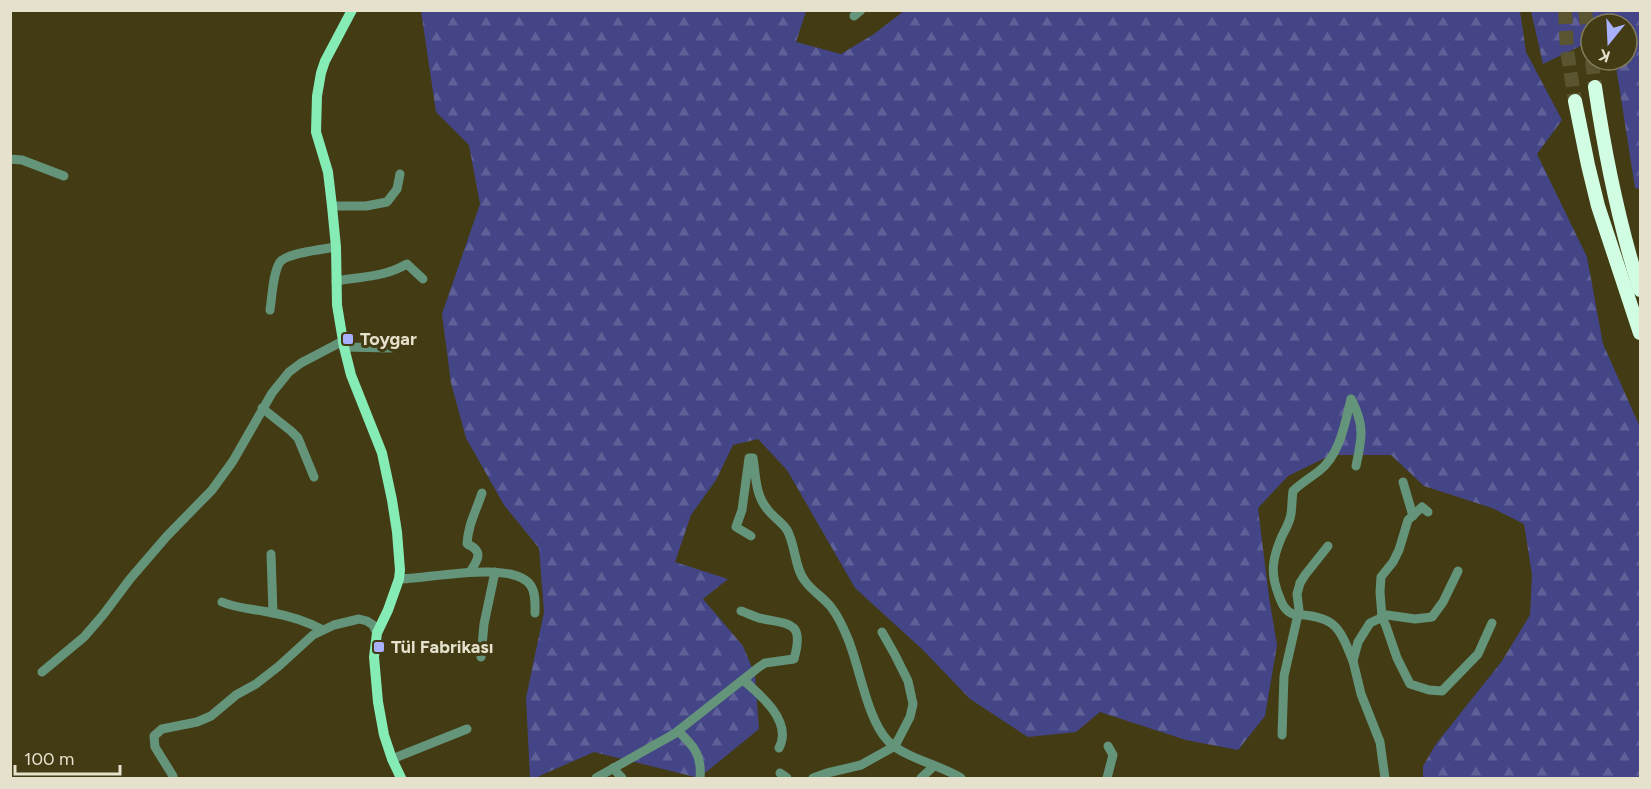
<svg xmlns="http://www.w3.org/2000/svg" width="1651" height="789" font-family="Figtree,sans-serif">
<defs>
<pattern id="forest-firs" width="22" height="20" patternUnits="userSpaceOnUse" patternTransform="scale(1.5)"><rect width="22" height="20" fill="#434587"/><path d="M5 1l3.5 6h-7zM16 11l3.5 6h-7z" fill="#5e6097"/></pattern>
</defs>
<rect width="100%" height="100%" fill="#423b14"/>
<!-- forest -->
<g fill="url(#forest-firs)">
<polygon points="421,11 806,11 796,42 841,54 874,34 904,11 1520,11 1526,52 1562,120 1537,154 1587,257 1603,344 1640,427 1640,778 1423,778 1423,766 1436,744 1502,661 1530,615 1532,575 1524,524 1492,508 1424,486 1391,455 1331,455 1288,476 1258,508 1269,597 1277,645 1265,716 1238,750 1186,740 1100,712 1076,732 1028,737 970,699 923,650 855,588 787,470 758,439 733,445 716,480 691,515 675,562 728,579 703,599 743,646 755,675 759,729 699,778 594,752 535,778 530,778 526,698 544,612 539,548 504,505 466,438 451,383 442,314 480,204 469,145 436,112"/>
<polygon points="1531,11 1640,11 1640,189 1635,188 1615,60 1627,60 1627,24 1591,24 1591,41 1543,64"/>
</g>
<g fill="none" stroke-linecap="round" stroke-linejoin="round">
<!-- highway-tunnel -->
<g stroke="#5a5430" stroke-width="14" stroke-dasharray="14 7" stroke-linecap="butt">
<polyline points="1565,10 1567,50 1575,101"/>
<polyline points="1585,10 1591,56"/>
<polyline points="1592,60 1595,87"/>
</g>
<!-- minor -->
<g stroke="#649479" stroke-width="9">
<polyline points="854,16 861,10"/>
<polyline points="10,159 22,160 64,176"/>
<polyline points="332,206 366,206 387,202 397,189 400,174"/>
<path d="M336,281C363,276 382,278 407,264L423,279"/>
<path d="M270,310C272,297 273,272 280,262C287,253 325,249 336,247"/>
<polyline points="344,347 391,348"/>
<path d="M1351,399C1345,423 1340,455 1319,471C1310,478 1301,483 1293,491C1292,498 1292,507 1291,514C1290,522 1285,530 1282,536C1272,559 1270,573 1279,596C1282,604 1285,611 1293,614C1334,617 1338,623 1353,661"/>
<path d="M1351,399C1365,425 1362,438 1356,466"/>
<polyline points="262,408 291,431 298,438 314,477"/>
<polyline points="1403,482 1413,516"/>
<polyline points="1428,512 1422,507 1408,520 1399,550 1393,562 1381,577 1380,592 1382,617 1386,626 1397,658 1410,684 1429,690 1442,691 1478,654 1492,623"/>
<path d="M751,536L736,527L742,510L749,458H753C756,476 755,495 768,510C773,517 782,522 787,530C795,543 795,570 805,581C812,591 823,597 831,607C838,616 844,629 848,639C860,668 867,719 888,741C906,759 941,765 961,778"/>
<polyline points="271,554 273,613"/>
<path d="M470,572C478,560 484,551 467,544C468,525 476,511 482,493"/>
<path d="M399,579C427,579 515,559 531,586C536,594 535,605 535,613"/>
<path d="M222,602C238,609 256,609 273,613C290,616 308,622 323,630"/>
<polyline points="481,657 484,624 495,572"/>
<polyline points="42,672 84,637 103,615 130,579 167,536 212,490 233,461 272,393 289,372 301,363 343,341"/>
<path d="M743,680C761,695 793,722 779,748"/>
<path d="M678,731C694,746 702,755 700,778"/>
<polyline points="1282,735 1284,676 1299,610 1297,594 1300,583 1305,575 1328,546"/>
<polyline points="392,759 467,729"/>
<polyline points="613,768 622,778"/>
<polyline points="780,773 787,778"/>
<polyline points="173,778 173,776 155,747 154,736 162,729 197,722 211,716 236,695 256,684 279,666 313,635 334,625 359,619 367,621 373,625 377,633"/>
<path d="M596,778L674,734L759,667L765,663L794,659C805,620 789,625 759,618C753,616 747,613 741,611"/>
<polyline points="813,778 827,773 861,765 895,746 910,717 913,704 908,681 895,655 882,632"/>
<polyline points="921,778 934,766"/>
<polyline points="1107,778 1113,755 1108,746"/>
<polyline points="1385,778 1380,742 1361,694 1353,661 1358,642 1370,623 1387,615 1415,619 1432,617 1443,602 1458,571"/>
</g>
<!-- major -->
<polyline stroke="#85ecb6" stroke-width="10" points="352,10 325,61 321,73 317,96 316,132 328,172 332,206 336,247 337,305 344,347 351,375 382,453 392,500 397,532 400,570 399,579 388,610 377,633 374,657 378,702 384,735 392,759 401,778"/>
<!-- highway -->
<g stroke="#d1fee3" stroke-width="14">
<path d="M1595,87C1605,155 1619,224 1640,290"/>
<polyline points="1575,101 1588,165 1598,206 1640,333"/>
</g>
</g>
<!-- markers -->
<g fill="#a9b0fc" stroke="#423b14" stroke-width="2">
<rect x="342" y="333" width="12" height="12" rx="3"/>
<rect x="373" y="641" width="12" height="12" rx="3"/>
</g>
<g text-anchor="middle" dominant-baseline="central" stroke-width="6" stroke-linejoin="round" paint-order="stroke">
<!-- poi labels -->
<g font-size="18" font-weight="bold" fill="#e5e1cc" stroke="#423b14" text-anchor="start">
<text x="360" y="339">Toygar</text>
<text x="391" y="647">Tül Fabrikası</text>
</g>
</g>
<!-- border -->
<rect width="1651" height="789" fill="none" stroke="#e5e1cc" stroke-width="24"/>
<!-- north arrow -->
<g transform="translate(1609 42) rotate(198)"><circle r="28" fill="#423b14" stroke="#837d5e" stroke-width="1.5"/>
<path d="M0-4.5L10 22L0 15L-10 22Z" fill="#a9b0fc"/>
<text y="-9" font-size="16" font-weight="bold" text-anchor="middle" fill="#e5e1cc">K</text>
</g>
<!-- scale -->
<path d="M15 765v9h105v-9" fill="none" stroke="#e5e1cc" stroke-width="3"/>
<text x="24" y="765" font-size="18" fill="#e5e1cc" stroke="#423b14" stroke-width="4.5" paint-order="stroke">100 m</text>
</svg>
